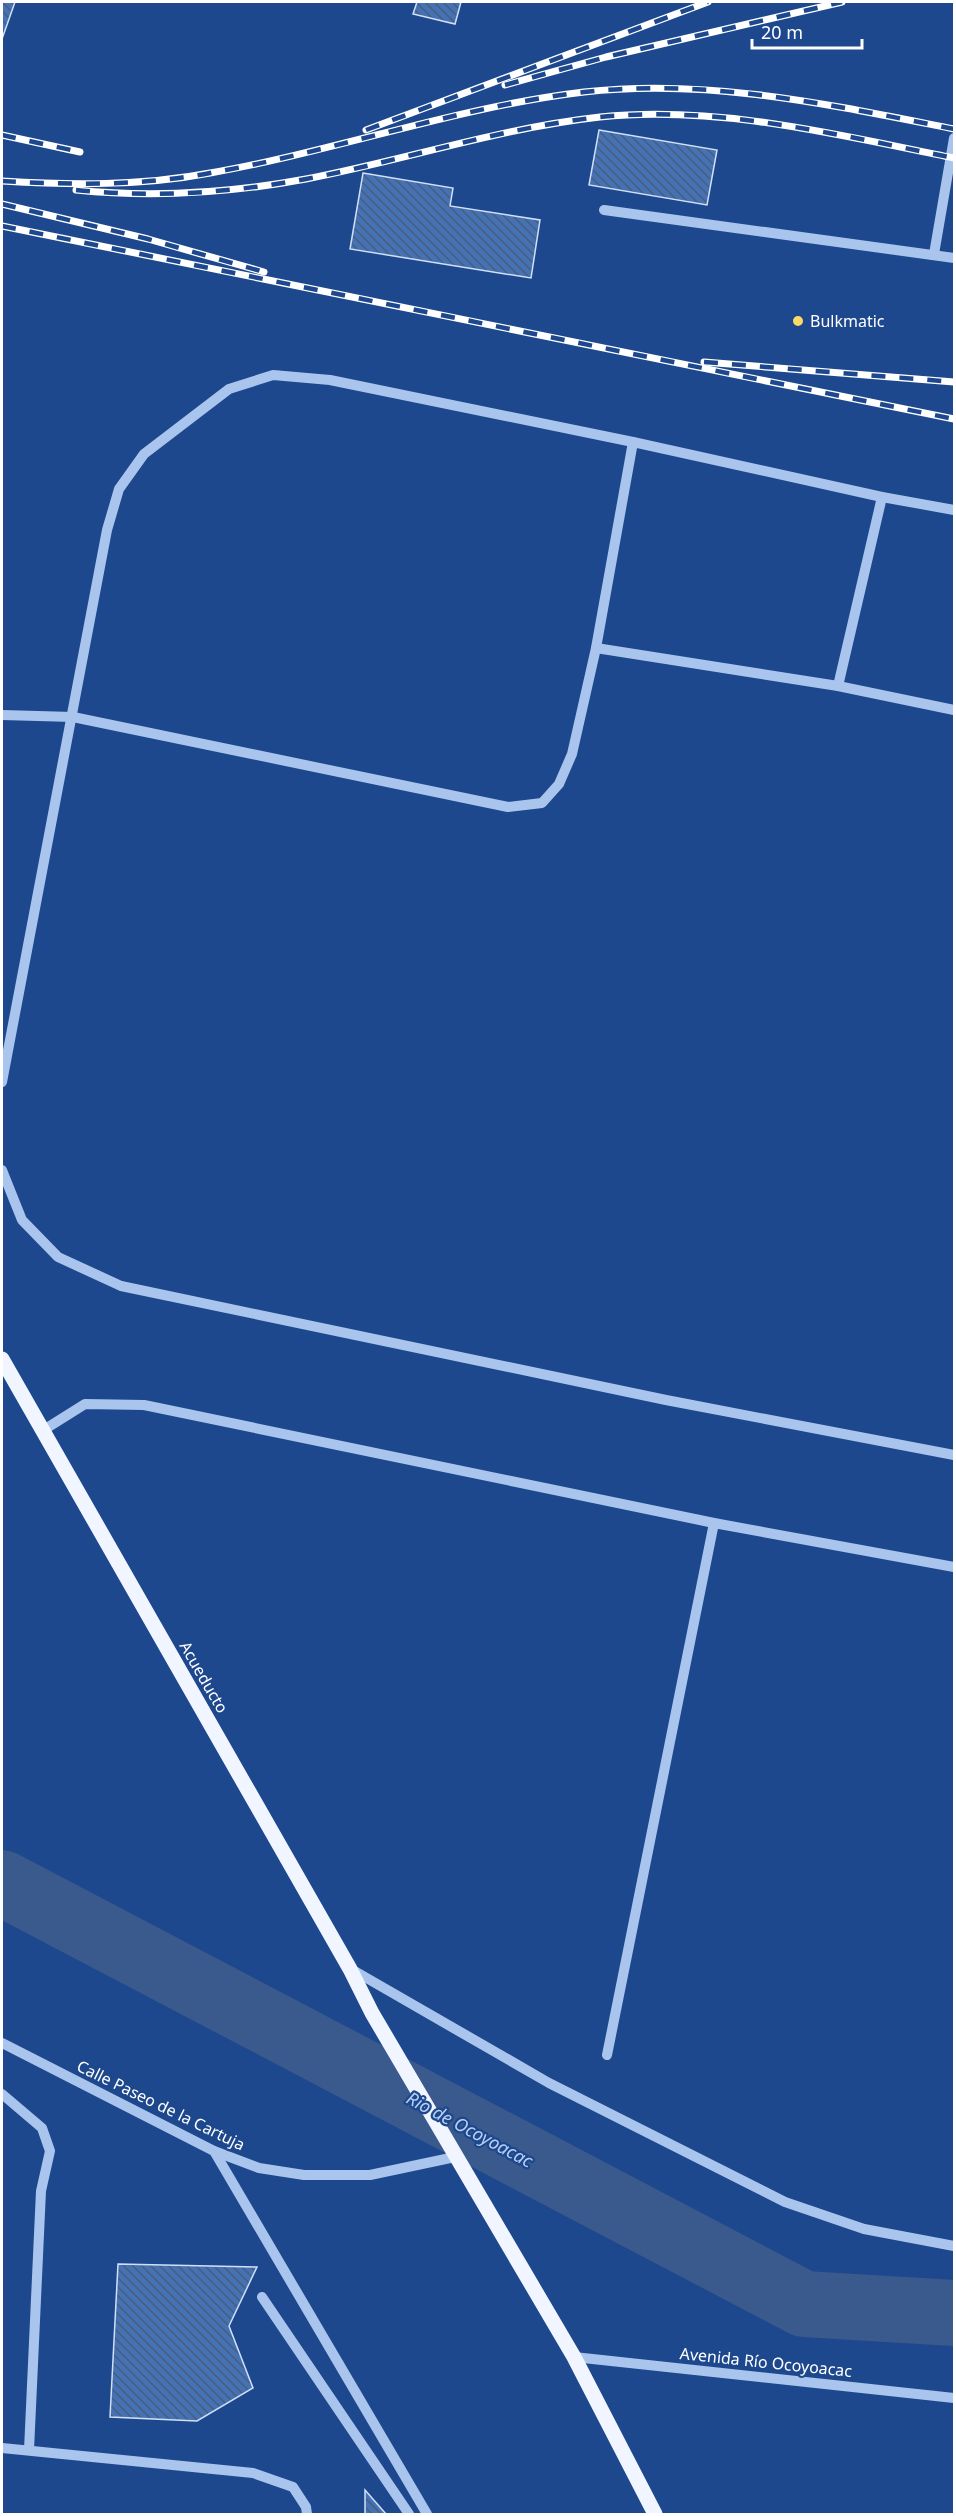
<svg xmlns="http://www.w3.org/2000/svg" width="956" height="2516" font-family="'Noto Sans',sans-serif">
<defs>
<pattern id="building-back-hatch" width="6" height="6" patternUnits="userSpaceOnUse" patternTransform="scale(1.5)"><rect width="6" height="6" fill="#4571b5"/><path d="M-1 5l2 2M0 0l6 6M5-1l2 2" fill="none" stroke="#495d7b"/></pattern>
</defs>
<rect width="100%" height="100%" fill="#1d488d"/>
<g fill="none" stroke-linecap="round" stroke-linejoin="round">
<!-- river -->
<polyline stroke="#3a598c" stroke-width="66" points="2,1883 804,2304 954,2313"/>
</g>
<!-- building -->
<g fill="url(#building-back-hatch)" stroke="#d0e0f9" stroke-width="1.5">
<polygon points="2,2 15,2 2,39"/>
<polygon points="417,2 461,2 455,24 413,14"/>
<polygon points="599,130 717,150 707,205 589,185"/>
<polygon points="363,173 453,188 450,206 540,220 531,278 350,249"/>
<polygon points="118,2264 257,2267 229,2326 253,2388 197,2421 110,2417"/>
<polygon points="365,2490 386,2514 365,2514"/>
</g>
<g fill="none" stroke-linecap="round" stroke-linejoin="round">
<!-- minor -->
<g stroke="#aac5ed" stroke-width="10">
<polyline points="604,210 954,258"/>
<polyline points="934,254 954,138"/>
<polyline points="596,648 838,686 954,710"/>
<polyline points="838,686 882,497"/>
<polyline points="2,715 73,717 508,807 542,803 559,784 572,754 596,648 633,442"/>
<polyline points="2,1082 107,530 119,489 144,454 229,389 273,375 330,380 633,442 882,497 954,510"/>
<polyline points="2,1170 22,1220 58,1257 121,1286 666,1400 954,1455"/>
<polyline points="42,1431 85,1404 144,1405 714,1523 954,1567"/>
<polyline points="351,1969 549,2083 785,2202 864,2229 954,2246"/>
<polyline points="2,2043 214,2151 259,2168 304,2175 370,2175 455,2157"/>
<polyline points="607,2055 714,1523"/>
<polyline points="2,2094 42,2128 50,2151 41,2191 29,2450"/>
<polyline points="214,2151 427,2514"/>
<polyline points="262,2297 409,2514"/>
<polyline points="574,2357 954,2398"/>
<polyline points="2,2448 253,2473 293,2487 306,2507 307,2514"/>
</g>
<!-- major -->
<polyline stroke="#f0f5ff" stroke-width="15" points="2,1359 350,1969 372,2013 574,2357 655,2514"/>
<defs>
<g id="rail">
<polyline points="505,85 606,57 842,2"/>
<polyline points="366,130 708,2"/>
<polyline points="2,135 80,152"/>
<path d="M2,181C70,185 142,186 210,173C336,151 457,107 584,92C710,78 832,105 954,129"/>
<path d="M76,190C153,198 230,193 306,179C405,160 500,128 600,117C719,105 838,135 954,158"/>
<polyline points="2,204 148,239 264,272"/>
<polyline points="2,226 954,419"/>
<polyline points="704,362 954,382"/>
</g>
</defs>
<!-- rail casing -->
<use href="#rail" stroke="#fff" stroke-width="7"/>
<!-- rail -->
<use href="#rail" stroke="#1d488d" stroke-width="4.5" stroke-dasharray="14" stroke-linecap="butt"/>
</g>
<!-- markers -->
<circle fill="#fdd968" stroke="#1d488d" stroke-width="2" cx="798" cy="321" r="6"/>
<g text-anchor="middle" dominant-baseline="central" stroke-width="4.5" stroke-linejoin="round" paint-order="stroke">
<!-- poi labels -->
<g font-size="16" fill="#fff" stroke="#1d488d" text-anchor="start">
<text x="810" y="321">Bulkmatic</text>
</g>
<!-- street labels -->
<g font-size="16" fill="#fff" stroke="#1d488d">
<text transform="translate(204 1677) rotate(60)">Acueducto</text>
<text transform="translate(161 2105) rotate(26)">Calle Paseo de la Cartuja</text>
<text transform="translate(766 2362) rotate(6)">Avenida Río Ocoyoacac</text>
</g>
<!-- water labels -->
<g font-size="18" font-style="italic" fill="#b6cff4" stroke="#1d488d">
<text transform="translate(470 2129) rotate(28)">Rio de Ocoyoacac</text>
</g>
</g>
<!-- border -->
<rect width="956" height="2516" fill="none" stroke="#ffffff" stroke-width="6"/>
<!-- scale -->
<path d="M752 39v9h110v-9" fill="none" stroke="#ffffff" stroke-width="3"/>
<text x="761" y="39" font-size="18" fill="#ffffff" stroke="#1d488d" stroke-width="4.5" paint-order="stroke">20 m</text>
</svg>
